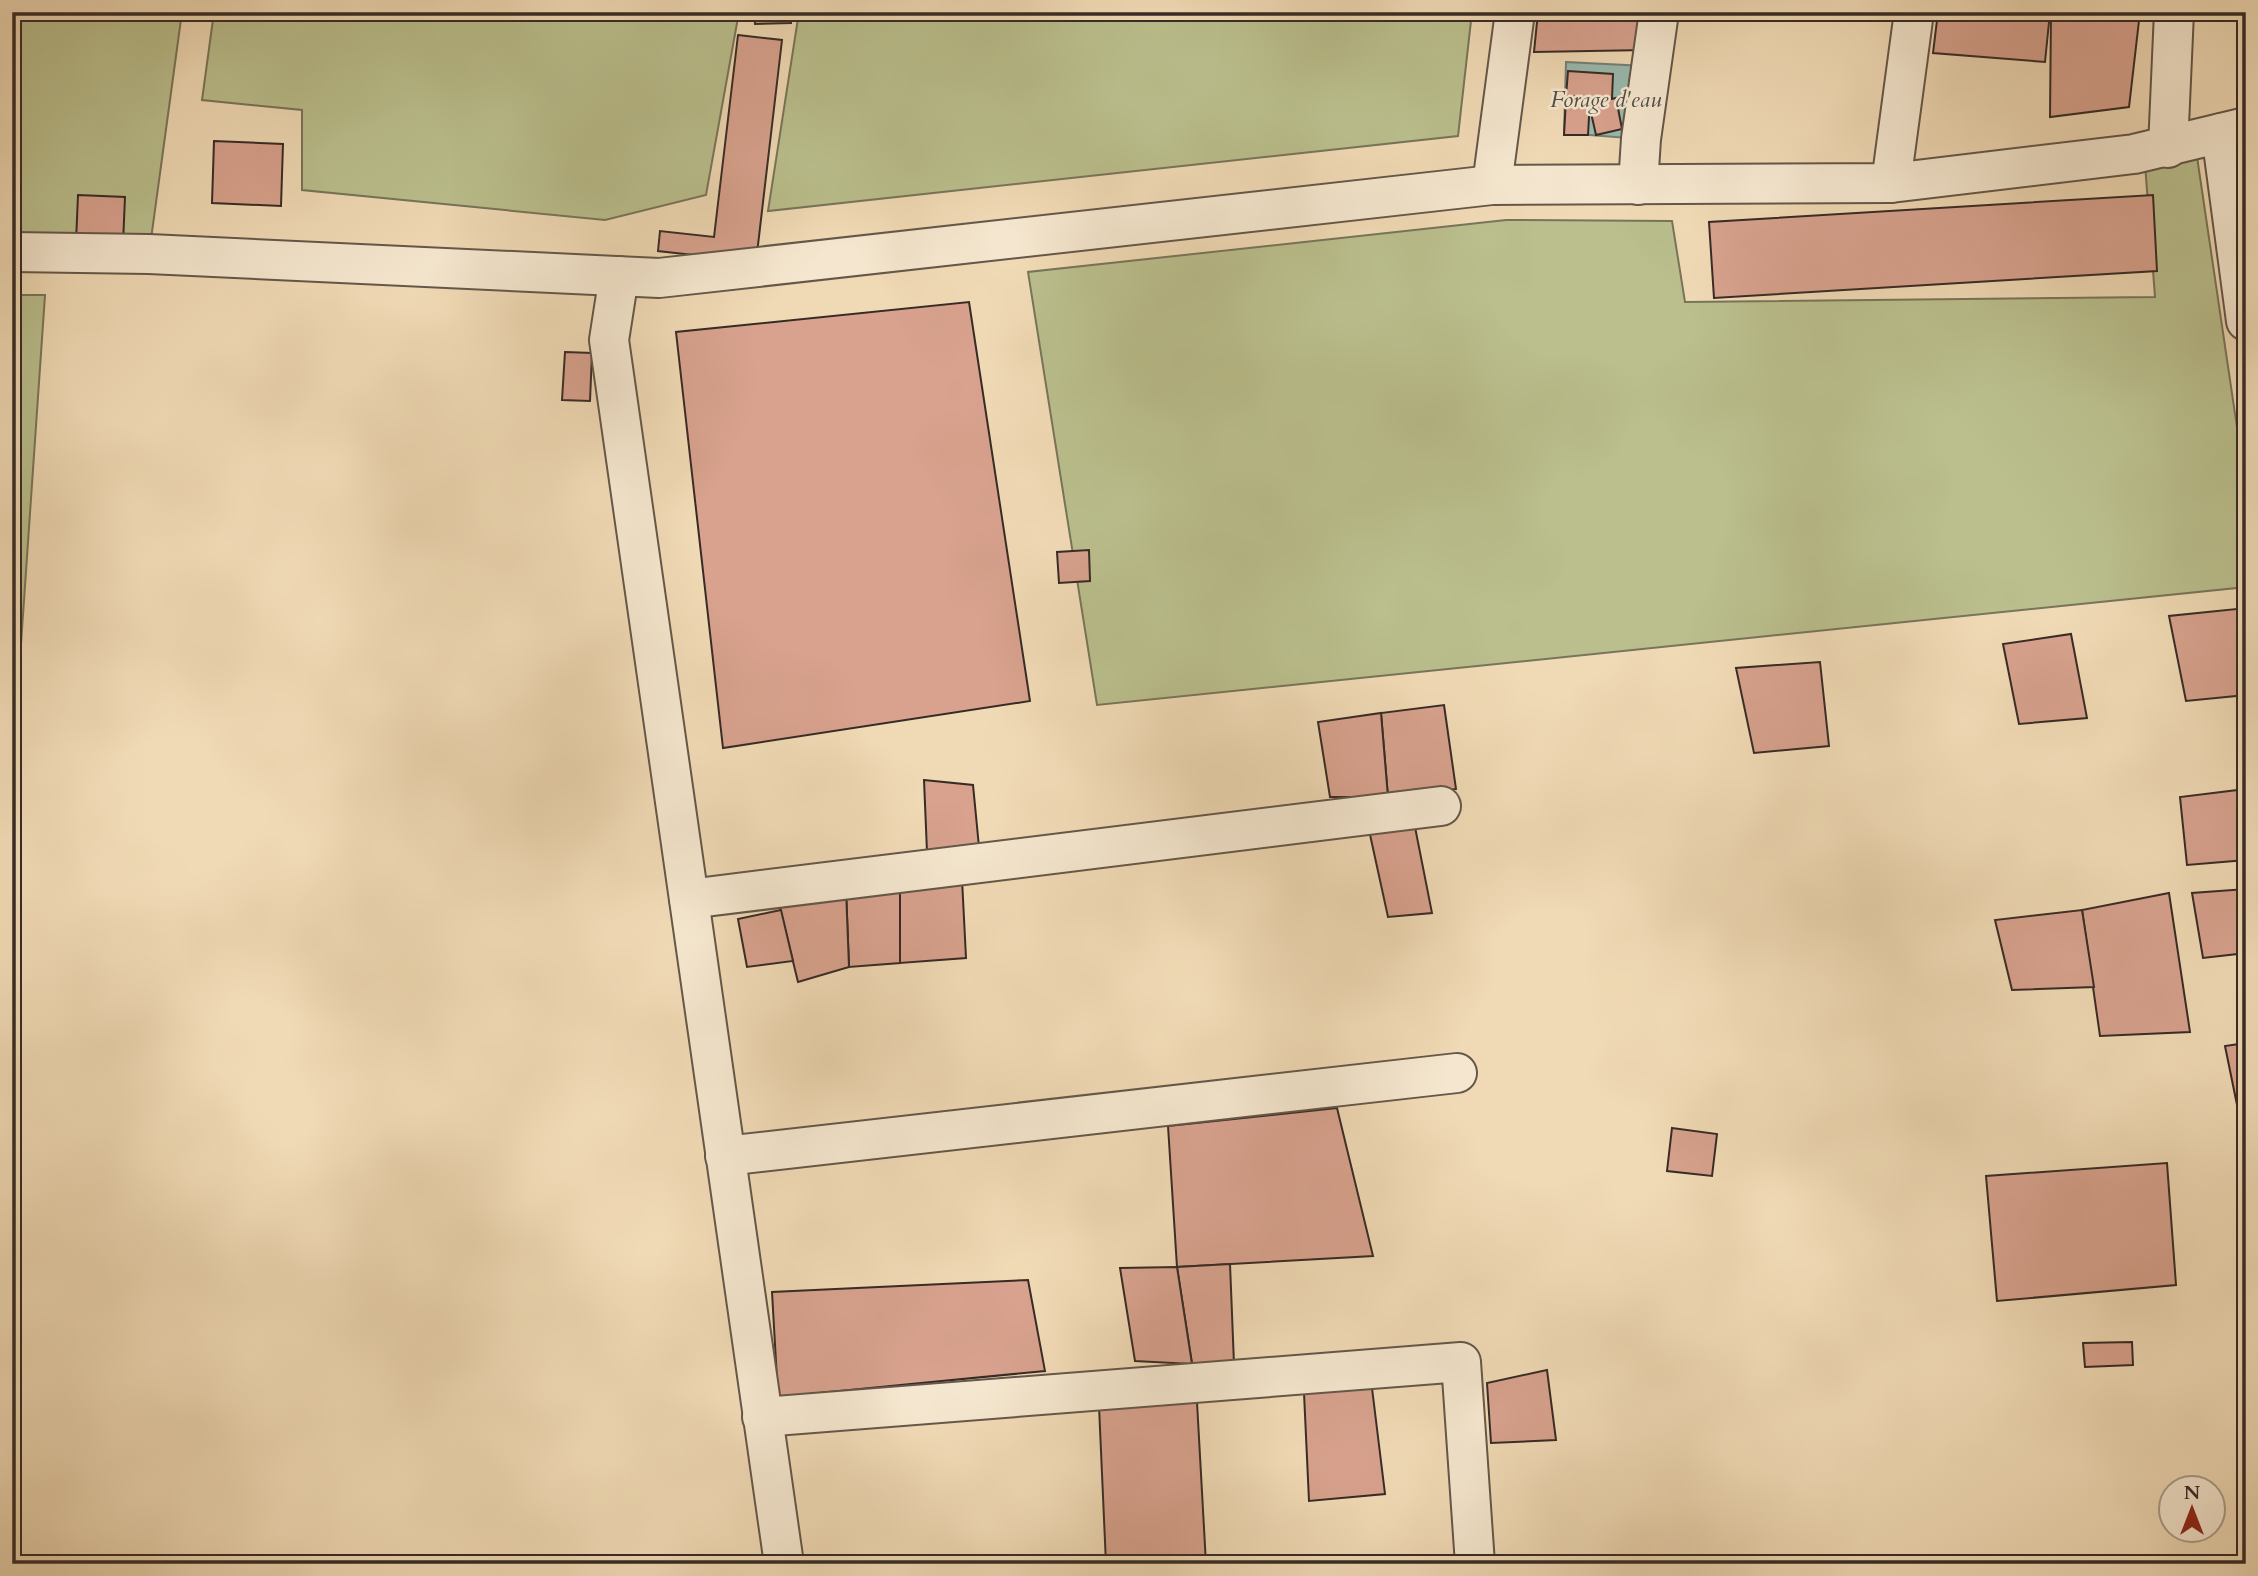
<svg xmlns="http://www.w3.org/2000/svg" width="2258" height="1576" font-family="Cardo,serif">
<rect width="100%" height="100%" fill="#f0dab5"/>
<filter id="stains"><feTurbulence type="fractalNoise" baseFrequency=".00286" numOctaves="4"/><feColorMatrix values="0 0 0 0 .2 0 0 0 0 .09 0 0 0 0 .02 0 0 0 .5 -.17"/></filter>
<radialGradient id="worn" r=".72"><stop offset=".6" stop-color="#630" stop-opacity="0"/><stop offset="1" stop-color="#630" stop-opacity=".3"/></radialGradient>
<!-- green -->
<g fill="#babf8d" stroke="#78755a" stroke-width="2">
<polygon points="12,12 182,12 149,254 12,252"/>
<polygon points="214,12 739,12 706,195 605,220 302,190 302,110 202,100"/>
<polygon points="799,12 1472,12 1458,136 768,211"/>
<polygon points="2196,150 2246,488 2246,587 1097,705 1028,272 1506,220 1672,221 1685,302 2155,297 2145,164"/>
<polygon points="12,295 45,295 12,775"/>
</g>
<!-- water -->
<polygon fill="#9abaaf" stroke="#728178" stroke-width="2" points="1566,62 1645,66 1641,139 1564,133"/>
<!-- building -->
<g fill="#d8a28e" stroke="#372b26" stroke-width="2">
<polygon points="754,12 791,12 791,23 755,24"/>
<polygon points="1538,12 1649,12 1646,50 1534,52"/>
<polygon points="1938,12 2050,12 2045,62 1933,53"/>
<polygon points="2051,12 2140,12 2129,107 2050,117"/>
<polygon points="738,35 782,40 756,262 658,251 660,231 714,237"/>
<polygon points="1568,71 1613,74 1612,99 1566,96"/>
<polygon points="1616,98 1622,129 1596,135 1589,104"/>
<polygon points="1566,99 1590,100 1588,135 1564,135"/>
<polygon points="214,141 283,144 281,206 212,203"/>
<polygon points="78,195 125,197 123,244 76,242"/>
<polygon points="2153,195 2157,271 1714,298 1709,222"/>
<polygon points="969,302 1030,701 723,748 676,332"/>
<polygon points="565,352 592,353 590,401 562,400"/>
<polygon points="1089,550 1090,581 1059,583 1057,552"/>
<polygon points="2246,608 2246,695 2186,701 2169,616"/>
<polygon points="2071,634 2087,718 2019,724 2003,644"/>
<polygon points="1820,662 1829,746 1754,753 1736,668"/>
<polygon points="1444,705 1456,789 1388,797 1381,713"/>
<polygon points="1381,713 1388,797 1330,797 1318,722"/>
<polygon points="924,780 973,785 979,847 927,852"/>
<polygon points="2246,789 2246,860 2187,865 2180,797"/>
<polygon points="1414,822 1432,913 1388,917 1369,830"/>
<polygon points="962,879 966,958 900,963 900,884"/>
<polygon points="900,884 900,963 849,967 846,889"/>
<polygon points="846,889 849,967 798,982 778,900"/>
<polygon points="2246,889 2246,953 2203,958 2192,893"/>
<polygon points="2169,893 2190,1032 2100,1036 2082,910"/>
<polygon points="781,910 793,961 747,967 738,919"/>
<polygon points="2082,910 2094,987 2012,990 1995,920"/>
<polygon points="2246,1043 2246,1149 2225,1046"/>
<polygon points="1337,1108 1373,1256 1177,1267 1168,1126"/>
<polygon points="1672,1128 1717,1134 1712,1176 1667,1171"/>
<polygon points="2167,1163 2176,1285 1997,1301 1986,1176"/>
<polygon points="1230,1264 1234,1364 1192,1364 1177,1267"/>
<polygon points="1177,1267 1192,1364 1135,1361 1120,1268"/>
<polygon points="1028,1280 1045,1371 778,1397 772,1292"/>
<polygon points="2132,1342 2133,1365 2085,1367 2083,1343"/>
<polygon points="1547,1370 1556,1440 1491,1443 1487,1383"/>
<polygon points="1372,1388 1385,1494 1309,1501 1304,1393"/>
<polygon points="1197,1402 1206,1564 1106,1564 1099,1406"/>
</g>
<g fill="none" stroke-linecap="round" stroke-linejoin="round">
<defs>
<g id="street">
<polyline points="2221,133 2246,321"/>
<polyline points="2168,148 2174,12"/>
<polyline points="1891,183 1914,12"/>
<polyline points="1492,185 1515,12"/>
<polyline points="1638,185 1641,139 1659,12"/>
<polyline points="12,252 149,254 659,278 1492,185 1891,183 2134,154 2246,127"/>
<polyline points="619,276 609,340 784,1564"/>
<polyline points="689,899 1441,806"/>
<polyline points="725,1156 1457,1073"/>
<polyline points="762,1417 1461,1362 1475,1564"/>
</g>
</defs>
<!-- street casing -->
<use href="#street" stroke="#65574a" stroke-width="42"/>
<!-- street -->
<use href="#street" stroke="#f5e7cf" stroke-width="38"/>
</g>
<g text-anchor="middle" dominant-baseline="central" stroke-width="5" stroke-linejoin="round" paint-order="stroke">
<!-- water labels -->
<g font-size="23" font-style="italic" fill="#504f48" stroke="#f5e7cf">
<text x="1606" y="99">Forage d'eau</text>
</g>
</g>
<!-- margin -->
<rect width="2258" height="1576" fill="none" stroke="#f0dab5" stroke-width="42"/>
<rect x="14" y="14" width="2230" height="1548" fill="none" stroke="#372b26" stroke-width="3.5"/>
<rect x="21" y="21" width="2216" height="1534" fill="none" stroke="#372b26" stroke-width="2"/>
<!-- north arrow -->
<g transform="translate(2192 1509)"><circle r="33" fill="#f5e7cf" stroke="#a99c8b" stroke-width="2"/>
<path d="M0-5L12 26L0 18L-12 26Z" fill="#8f2418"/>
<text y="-10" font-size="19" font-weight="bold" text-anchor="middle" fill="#372b26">N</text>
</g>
<rect width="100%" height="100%" filter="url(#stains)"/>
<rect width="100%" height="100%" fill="url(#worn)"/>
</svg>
